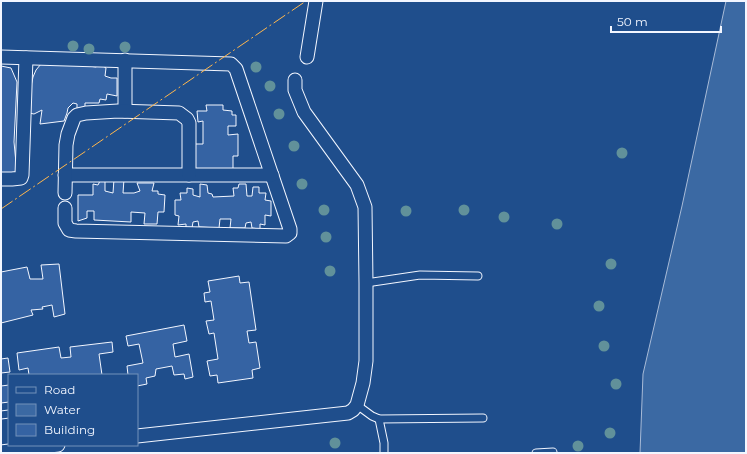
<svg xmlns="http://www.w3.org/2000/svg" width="747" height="454" font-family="Montserrat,sans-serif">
<rect width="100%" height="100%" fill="#1f4e8c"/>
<!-- water -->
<polygon fill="#3b69a3" stroke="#a8bbd7" points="726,1 746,1 746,453 640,453 643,374 682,206"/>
<!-- building -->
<g fill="#3563a3" stroke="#f2f6ff">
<polygon points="41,64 81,65 96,67 100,64 106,68 105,76 111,78 117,78 117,96 107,94 106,100 100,99 99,103 85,103 85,111 77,111 77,104 73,103 68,108 67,113 64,121 40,124 42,110 34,114 29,113 31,86 33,77 36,70"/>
<polygon points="1,66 11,68 17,82 14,142 16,163 15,176 1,175"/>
<polygon points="206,105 223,105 223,110 232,111 232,115 236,115 236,126 228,126 228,135 238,134 238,156 233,156 233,169 195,170 195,144 203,144 203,121 198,122 197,111 207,111"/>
<polygon points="114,179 124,179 123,193 134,193 140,191 137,183 154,183 152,191 158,191 158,194 165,195 164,212 158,212 157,224 144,224 145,213 131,212 131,222 94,220 94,211 87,211 87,218 78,221 78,195 93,195 93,184 98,185 100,181 105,181 105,191 113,193"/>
<polygon points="200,184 207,185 208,193 212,194 213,197 234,196 233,188 238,188 239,184 246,184 247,196 252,196 253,187 259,187 259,193 266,193 265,200 271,201 271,216 265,215 265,225 260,224 260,229 252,228 251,222 246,223 245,228 230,228 231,219 220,219 219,228 199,227 198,221 193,222 192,228 186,229 186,224 178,225 179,216 175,215 175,200 181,200 180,193 187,193 187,188 193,189 193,195 200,197"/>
<polygon points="59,264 65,314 54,317 52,305 42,307 43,309 31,310 33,315 1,323 1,272 27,267 30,279 43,279 41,265"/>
<polygon points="239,276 240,283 249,282 256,330 247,331 249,343 256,342 260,368 252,370 253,378 218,383 217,375 210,376 207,361 218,359 214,333 209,334 206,321 214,320 211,301 205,302 204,293 210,292 208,281"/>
<polygon points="184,325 187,341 173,344 175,357 189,354 193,377 185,379 184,374 174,375 172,366 156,369 155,376 146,378 147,384 137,386 137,375 128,375 127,366 143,363 139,344 128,346 126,336"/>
<polygon points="112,342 113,352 99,354 102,375 29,375 28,368 19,370 17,353 59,347 61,358 71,357 70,347"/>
<polygon points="8,358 10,372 1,373 1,359"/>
<polygon points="9,385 9,402 1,403 1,386"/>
</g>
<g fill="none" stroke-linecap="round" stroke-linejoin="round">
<defs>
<g id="lane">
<polyline points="366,283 420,275 478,276"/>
<polyline points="357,405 372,416 379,419 483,418"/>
<polyline points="1,415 9,414"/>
<polyline points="379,419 384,443 384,453"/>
<polyline points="536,453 553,452"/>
</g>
<g id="street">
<polyline points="1,57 231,64 236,69 290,229 290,233 286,236 76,231 69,230 65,223 65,208"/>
<polyline points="307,57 316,1"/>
<polyline points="125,60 125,111"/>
<polyline points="65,175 272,175"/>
<polyline points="1,179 12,179 21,178 22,175 26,58"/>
<polyline points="65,193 66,145 68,134 74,118 77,115 86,113 118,111 179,113 187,119 189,123 189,175"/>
<polyline points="137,436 348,413 353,410 357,405 363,383 366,361 366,283 365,207 357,185 304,112 295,90 295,80"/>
<polyline points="1,452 58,445"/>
</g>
</defs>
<!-- lane casing -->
<use href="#lane" stroke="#f2f6ff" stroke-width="9"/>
<!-- street casing -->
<use href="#street" stroke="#f2f6ff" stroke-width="15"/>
<!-- lane -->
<use href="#lane" stroke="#1f4e8c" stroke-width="7"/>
<!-- street -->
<use href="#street" stroke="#1f4e8c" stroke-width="13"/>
<!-- power -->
<polyline stroke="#ffb74d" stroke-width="1" stroke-dasharray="14 3 2 3" stroke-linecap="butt" points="1,209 306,1"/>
</g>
<!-- trees -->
<g fill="#61919a">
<circle cx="73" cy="46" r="5.5"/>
<circle cx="125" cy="47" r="5.5"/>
<circle cx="89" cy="49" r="5.5"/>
<circle cx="256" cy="67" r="5.5"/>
<circle cx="270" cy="86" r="5.5"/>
<circle cx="279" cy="114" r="5.5"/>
<circle cx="294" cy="146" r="5.5"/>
<circle cx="622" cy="153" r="5.5"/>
<circle cx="302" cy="184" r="5.5"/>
<circle cx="324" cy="210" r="5.5"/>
<circle cx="464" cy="210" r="5.5"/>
<circle cx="406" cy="211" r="5.5"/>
<circle cx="504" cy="217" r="5.5"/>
<circle cx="557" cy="224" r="5.5"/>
<circle cx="326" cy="237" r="5.5"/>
<circle cx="611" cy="264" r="5.5"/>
<circle cx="330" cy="271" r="5.5"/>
<circle cx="599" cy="306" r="5.5"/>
<circle cx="604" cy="346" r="5.5"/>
<circle cx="616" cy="384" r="5.5"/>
<circle cx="610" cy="433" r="5.5"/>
<circle cx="335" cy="443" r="5.5"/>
<circle cx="578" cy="446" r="5.5"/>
</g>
<!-- border -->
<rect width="747" height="454" fill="none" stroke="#f2f6ff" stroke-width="4"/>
<!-- legend -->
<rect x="8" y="374" width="130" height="72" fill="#1f4e8c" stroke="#7391ba"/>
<rect x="16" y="387" width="20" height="6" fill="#1f4e8c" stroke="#7391ba"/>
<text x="44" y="394" font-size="12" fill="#f2f6ff">Road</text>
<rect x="16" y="404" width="20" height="12" fill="#3b69a3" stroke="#7391ba"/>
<text x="44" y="414" font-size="12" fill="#f2f6ff">Water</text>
<rect x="16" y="424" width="20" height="12" fill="#3563a3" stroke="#7391ba"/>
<text x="44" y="434" font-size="12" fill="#f2f6ff">Building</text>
<!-- scale -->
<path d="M611 26v6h110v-6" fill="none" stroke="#f2f6ff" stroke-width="2"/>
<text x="617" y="26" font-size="12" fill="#f2f6ff" stroke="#1f4e8c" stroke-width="3" paint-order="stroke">50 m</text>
</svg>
